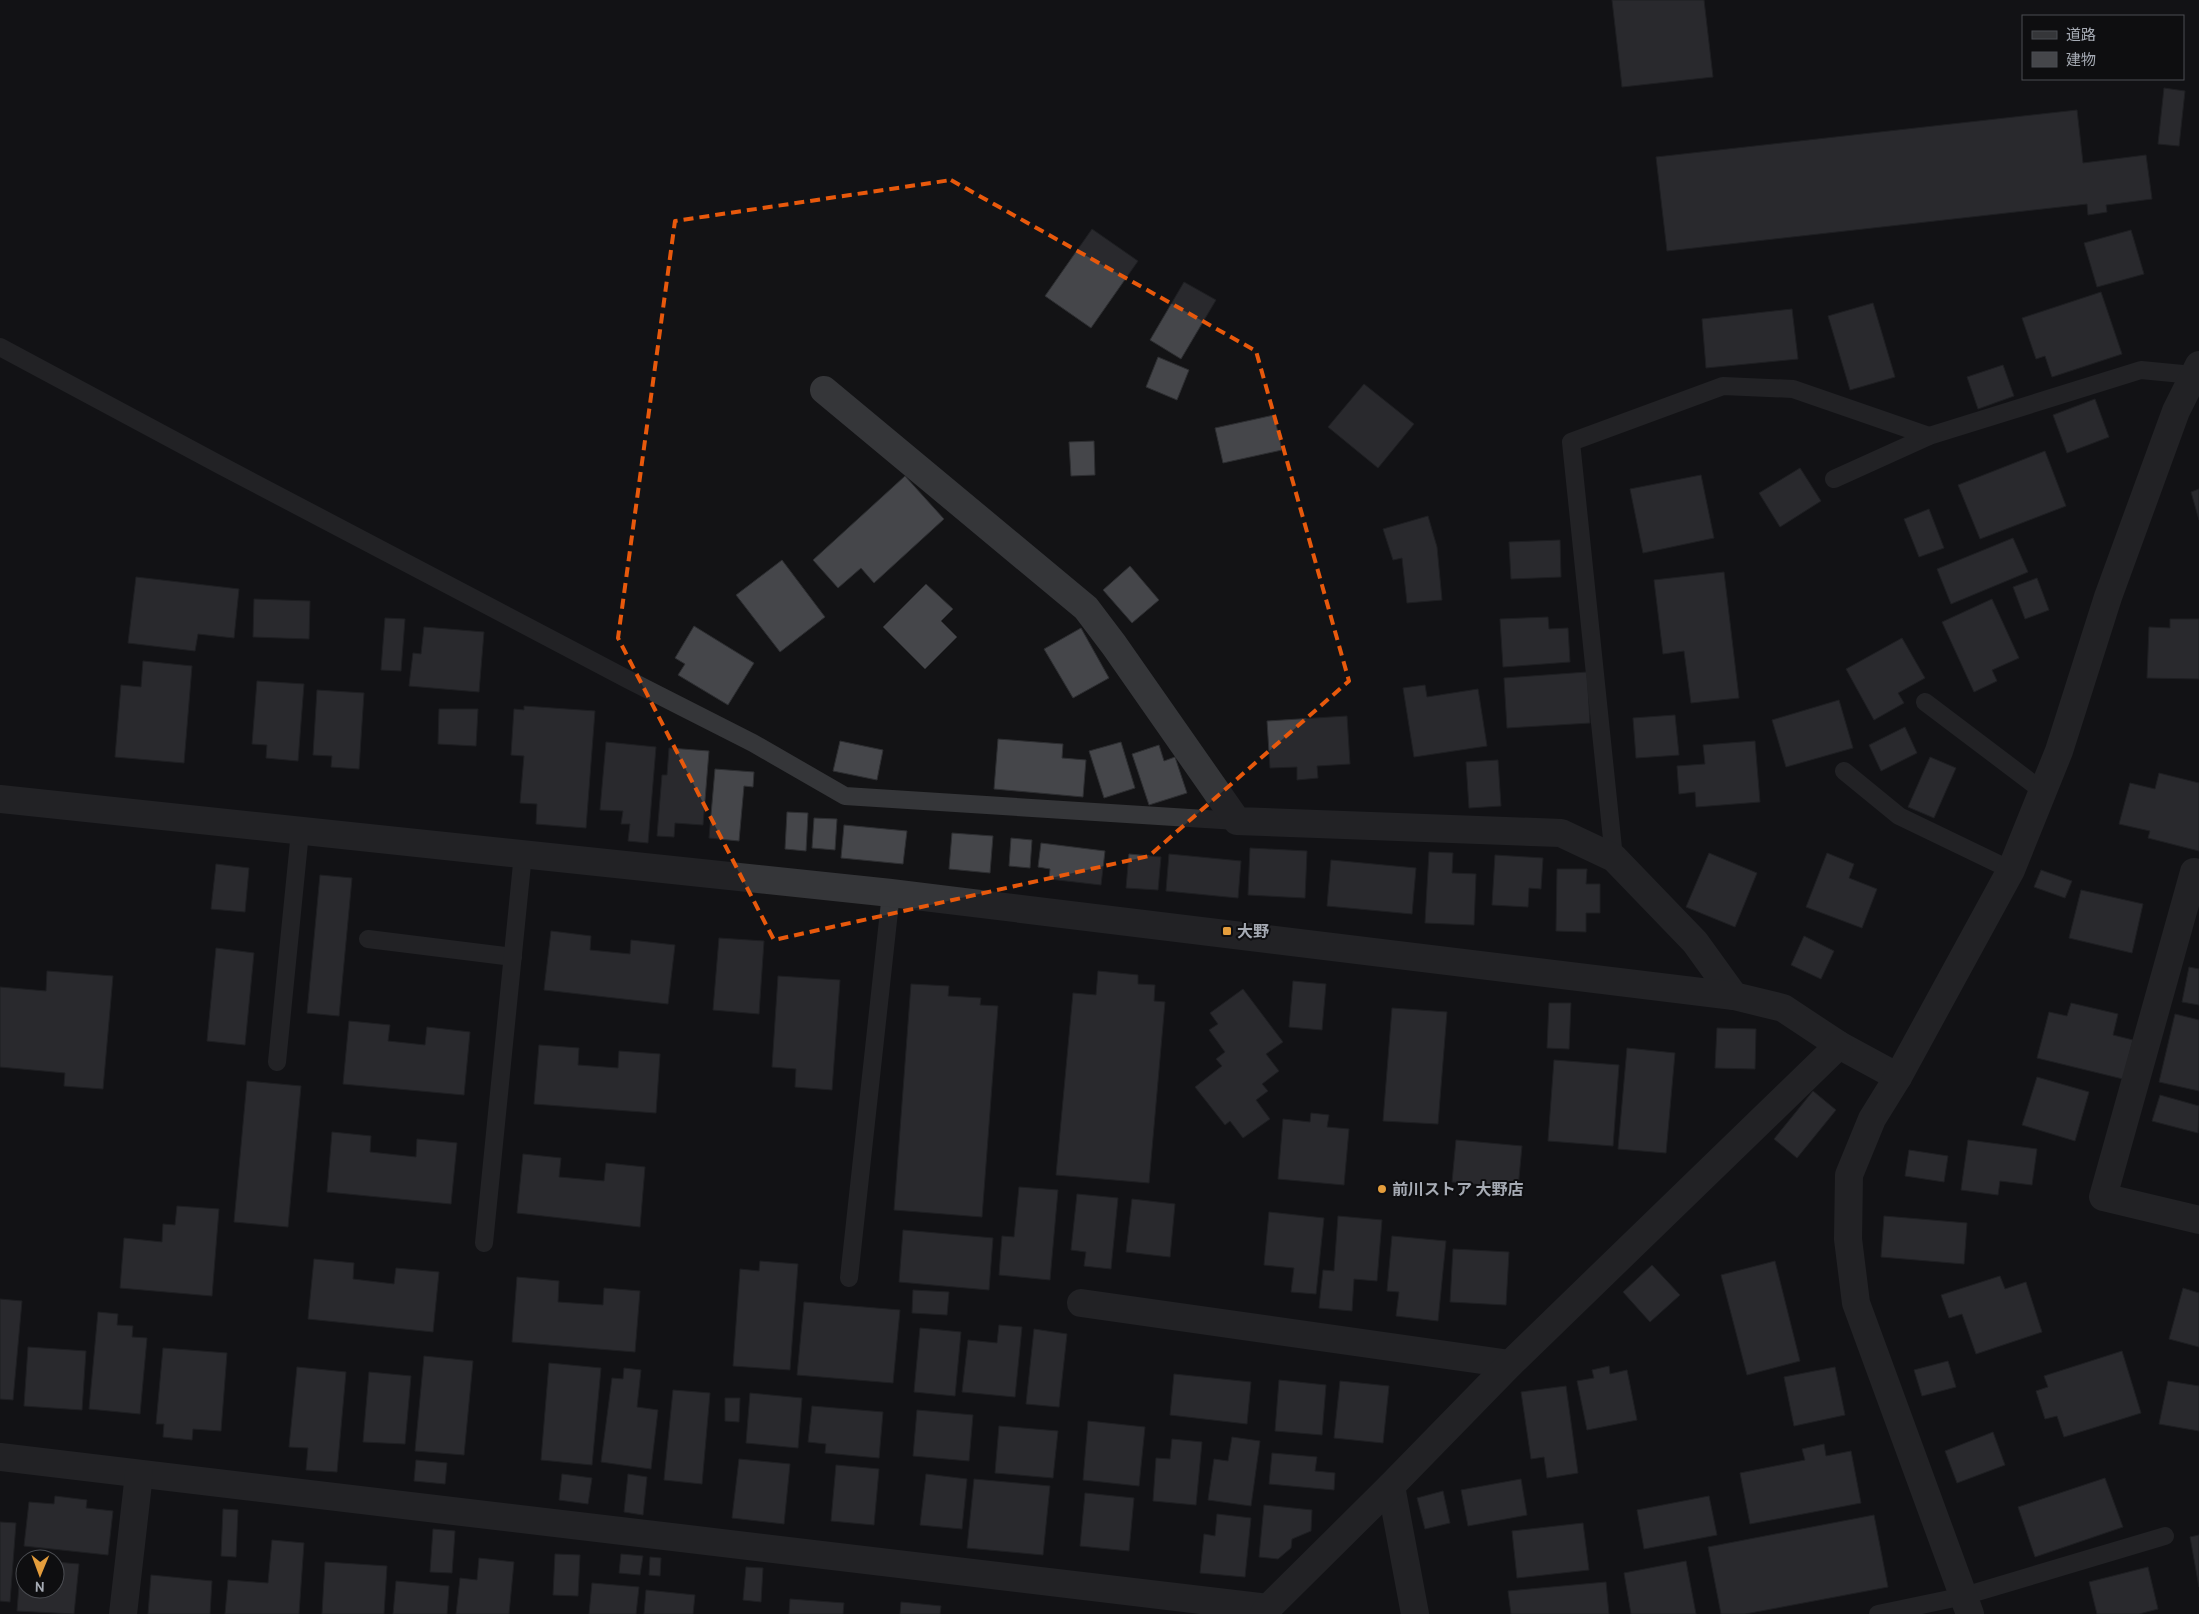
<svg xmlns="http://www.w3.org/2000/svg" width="2199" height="1614" font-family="Cabin,'Noto Sans JP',sans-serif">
<rect width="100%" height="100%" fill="#131315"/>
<!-- building -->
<g fill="#45464a" stroke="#2d2e31">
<polygon points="1612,0 1704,0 1713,77 1622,87"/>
<polygon points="2164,88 2185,91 2179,146 2158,144"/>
<polygon points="2077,110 2083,163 2146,155 2152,199 2106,205 2107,212 2088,215 2087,204 1667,251 1656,157"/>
<polygon points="1092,229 1138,261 1091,328 1045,296"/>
<polygon points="2131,230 2144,274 2097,287 2084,243"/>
<polygon points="1184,282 1216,300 1181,359 1150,340"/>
<polygon points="2101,292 2122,354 2052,377 2045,356 2036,359 2022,318"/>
<polygon points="1873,303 1895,377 1850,390 1828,316"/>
<polygon points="1792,309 1798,359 1706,368 1702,319"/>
<polygon points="1158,357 1189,370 1177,400 1146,387"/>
<polygon points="2003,365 2014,396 1978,409 1967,377"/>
<polygon points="1364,384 1414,424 1378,468 1328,427"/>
<polygon points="2095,399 2109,437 2067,453 2053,415"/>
<polygon points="1274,415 1282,450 1223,463 1215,428"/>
<polygon points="1094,441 1095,475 1071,476 1069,442"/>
<polygon points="2045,451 2066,506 1980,539 1958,485"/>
<polygon points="1800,468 1821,501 1780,527 1759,493"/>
<polygon points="1701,475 1714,538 1643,553 1630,489"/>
<polygon points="905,476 944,519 874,583 861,568 838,588 813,560"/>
<polygon points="2199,489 2199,520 2191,492"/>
<polygon points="1929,509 1944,548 1919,557 1904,519"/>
<polygon points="1428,516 1437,547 1442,600 1407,603 1402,558 1393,560 1383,529"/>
<polygon points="2013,538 2028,572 1951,604 1937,569"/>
<polygon points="1560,540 1561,577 1511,579 1509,542"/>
<polygon points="782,560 825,617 780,652 736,595"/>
<polygon points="1130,566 1159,600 1132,623 1103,590"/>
<polygon points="1724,572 1739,698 1691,703 1684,651 1663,654 1654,580"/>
<polygon points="136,577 239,589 234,638 198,634 195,651 128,643"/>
<polygon points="2037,578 2049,610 2025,619 2013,587"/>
<polygon points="926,584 953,609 941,621 957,637 925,669 883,627"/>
<polygon points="254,599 310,601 309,639 253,637"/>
<polygon points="1992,599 2019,658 1992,670 1997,681 1974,692 1942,622"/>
<polygon points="1548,617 1549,629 1568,628 1570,662 1503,667 1500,619"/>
<polygon points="385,618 405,619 401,671 381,670"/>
<polygon points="2170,619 2199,619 2199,679 2147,678 2149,627 2170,628"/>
<polygon points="694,626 754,663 728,705 678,675 685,664 675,658"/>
<polygon points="424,627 484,632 479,692 409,686 413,653 421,654"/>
<polygon points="1081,628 1109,678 1073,698 1044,649"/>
<polygon points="1902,638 1925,678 1898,693 1904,703 1874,720 1846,669"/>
<polygon points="143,661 192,666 184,763 115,757 121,685 141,687"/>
<polygon points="1587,672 1590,723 1507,728 1504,678"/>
<polygon points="257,681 304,684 298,761 266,758 267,745 252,744"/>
<polygon points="1425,685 1427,697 1478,689 1487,746 1414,757 1403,688"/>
<polygon points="317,690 364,693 359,769 331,767 332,756 313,755"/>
<polygon points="1839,700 1853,748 1786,767 1772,720"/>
<polygon points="524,706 595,711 586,828 536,824 537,804 520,803 524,756 511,755 514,709 524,710"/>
<polygon points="439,709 478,709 476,746 438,744"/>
<polygon points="1675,715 1679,755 1636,758 1633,718"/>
<polygon points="1347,716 1350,764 1317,766 1318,778 1297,780 1297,767 1270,768 1267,721"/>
<polygon points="1905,727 1917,753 1881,771 1869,745"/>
<polygon points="998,739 1063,744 1062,758 1086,760 1083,797 994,789"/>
<polygon points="840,741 883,750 877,780 833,771"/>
<polygon points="1755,741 1760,802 1696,807 1695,792 1679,794 1677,766 1705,764 1703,745"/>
<polygon points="606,742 656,747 648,843 628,841 630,824 621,824 623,811 600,810"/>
<polygon points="1121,742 1135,788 1104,798 1089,751"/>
<polygon points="1159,745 1164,761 1175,757 1187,793 1149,805 1132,754"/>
<polygon points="669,748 709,751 703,825 675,823 674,837 657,836 662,775 667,775"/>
<polygon points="1930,757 1956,768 1934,818 1908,807"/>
<polygon points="1498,760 1501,806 1469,808 1466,762"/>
<polygon points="715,769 754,772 753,787 744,786 739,841 709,838"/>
<polygon points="2159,773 2199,783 2199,851 2148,838 2150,831 2119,824 2130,783 2155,789"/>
<polygon points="787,812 808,813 806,851 785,849"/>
<polygon points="814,818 837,819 835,850 812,848"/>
<polygon points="844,825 907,831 903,864 841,858"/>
<polygon points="952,833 993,836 990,873 949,869"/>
<polygon points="1011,838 1032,840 1030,868 1009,866"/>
<polygon points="1041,843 1105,851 1101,885 1049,879 1050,869 1038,867"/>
<polygon points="1250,848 1307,851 1305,898 1248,895"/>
<polygon points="1429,852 1453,853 1452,873 1476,874 1474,925 1425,923"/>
<polygon points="1709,853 1757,873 1735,927 1686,907"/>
<polygon points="1827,853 1854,864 1849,878 1877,889 1862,928 1806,907"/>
<polygon points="1129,854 1161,857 1158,890 1126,888"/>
<polygon points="1169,854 1241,861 1238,898 1166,891"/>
<polygon points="1495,855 1543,858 1541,889 1529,888 1528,907 1492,905"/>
<polygon points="1331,860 1416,868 1412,914 1327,906"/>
<polygon points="216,864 249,868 245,912 211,909"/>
<polygon points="1557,869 1587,869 1586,884 1600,884 1600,913 1586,913 1586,932 1556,931"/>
<polygon points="2041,870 2072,881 2065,898 2034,887"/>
<polygon points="320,875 352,878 339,1016 307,1013"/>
<polygon points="2081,890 2143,904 2132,953 2069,938"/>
<polygon points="551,931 591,936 590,950 630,954 631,940 675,945 668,1004 544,990"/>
<polygon points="1804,936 1834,951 1821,979 1791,965"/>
<polygon points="719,938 764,941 759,1014 713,1010"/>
<polygon points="216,948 254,953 245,1045 207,1041"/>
<polygon points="2189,967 2199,969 2199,1005 2182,1002"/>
<polygon points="47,971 113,976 103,1089 64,1086 65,1073 0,1067 0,987 46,991"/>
<polygon points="1098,971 1138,975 1138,984 1155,985 1154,1001 1165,1002 1149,1183 1056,1175 1073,993 1096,995"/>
<polygon points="778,976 840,980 832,1090 795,1087 796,1069 772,1067"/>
<polygon points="1293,981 1326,984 1322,1030 1289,1027"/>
<polygon points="911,984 949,986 948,996 981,998 980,1005 998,1006 982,1217 894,1210"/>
<polygon points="1243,989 1283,1042 1266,1054 1279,1071 1262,1084 1268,1091 1256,1100 1270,1119 1243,1138 1230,1121 1225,1125 1195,1087 1222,1066 1216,1059 1225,1052 1209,1030 1218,1024 1210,1013"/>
<polygon points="1549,1003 1571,1003 1569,1049 1547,1048"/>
<polygon points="2071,1003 2118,1014 2113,1035 2133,1040 2123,1079 2037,1058 2049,1012 2067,1016"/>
<polygon points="1392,1008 1447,1012 1438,1124 1383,1121"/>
<polygon points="2175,1014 2199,1020 2199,1091 2159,1082"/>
<polygon points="349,1021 390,1025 388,1041 425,1045 427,1027 470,1032 464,1095 343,1084"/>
<polygon points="1717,1028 1756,1029 1755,1069 1715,1068"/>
<polygon points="539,1045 579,1048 578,1065 618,1068 619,1051 660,1054 656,1113 534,1104"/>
<polygon points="1627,1048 1675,1053 1666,1153 1618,1149"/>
<polygon points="1554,1060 1619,1065 1613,1146 1548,1141"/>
<polygon points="2037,1077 2089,1092 2075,1141 2022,1125"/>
<polygon points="247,1081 301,1086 288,1227 234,1222"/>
<polygon points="1813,1091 1836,1110 1797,1158 1774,1139"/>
<polygon points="2160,1095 2199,1106 2198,1133 2152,1121"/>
<polygon points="1311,1113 1329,1115 1327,1127 1349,1129 1344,1185 1278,1179 1283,1119 1310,1122"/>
<polygon points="332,1132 371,1136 370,1152 416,1157 417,1139 457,1143 451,1204 327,1192"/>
<polygon points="1456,1140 1522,1146 1518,1188 1452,1182"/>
<polygon points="1968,1140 2037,1149 2032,1185 2000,1181 1998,1195 1961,1190"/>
<polygon points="1909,1150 1948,1156 1944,1182 1905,1176"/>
<polygon points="523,1154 561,1158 559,1177 604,1181 606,1163 645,1167 640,1227 517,1213"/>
<polygon points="1019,1187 1058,1190 1050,1280 999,1275 1002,1236 1014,1237"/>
<polygon points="1077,1194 1118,1198 1111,1269 1084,1266 1086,1252 1071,1250"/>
<polygon points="1132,1199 1175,1204 1170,1257 1126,1252"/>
<polygon points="177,1206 219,1209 212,1296 120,1288 124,1238 162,1242 163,1224 175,1225"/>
<polygon points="1269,1212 1324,1218 1316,1294 1291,1292 1294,1268 1264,1265"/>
<polygon points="1338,1216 1382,1220 1377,1281 1354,1279 1352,1311 1319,1308 1323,1270 1334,1271"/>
<polygon points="1884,1216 1967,1223 1964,1264 1881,1257"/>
<polygon points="903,1230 993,1238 989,1290 899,1282"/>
<polygon points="1392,1236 1446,1241 1438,1321 1396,1316 1399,1292 1387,1291"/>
<polygon points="1453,1249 1509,1252 1506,1305 1450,1302"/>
<polygon points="314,1259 354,1263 353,1279 394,1284 396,1268 439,1272 433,1332 308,1319"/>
<polygon points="760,1261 798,1264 790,1370 733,1366 740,1269 759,1271"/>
<polygon points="1775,1261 1800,1361 1747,1375 1721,1275"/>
<polygon points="1652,1265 1680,1295 1650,1322 1623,1292"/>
<polygon points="2000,1276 2005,1289 2026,1282 2042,1332 1976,1354 1962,1314 1949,1318 1941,1295"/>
<polygon points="517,1277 559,1281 558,1302 603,1305 604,1288 640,1291 635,1352 512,1342"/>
<polygon points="2183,1288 2199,1293 2199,1347 2169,1339"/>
<polygon points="913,1290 949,1292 947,1315 912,1313"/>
<polygon points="0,1299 22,1301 13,1400 0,1399"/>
<polygon points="804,1302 900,1310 893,1383 797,1375"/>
<polygon points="98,1312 118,1314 117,1325 133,1326 132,1337 147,1338 140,1414 89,1409"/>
<polygon points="999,1325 1022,1327 1015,1397 962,1392 968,1340 997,1343"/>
<polygon points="920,1328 961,1332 955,1396 914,1392"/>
<polygon points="1034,1329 1067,1334 1059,1407 1026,1404"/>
<polygon points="28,1347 86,1351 82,1410 24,1406"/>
<polygon points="163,1348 227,1353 221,1431 193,1429 192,1440 163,1437 164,1424 156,1424"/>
<polygon points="2122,1351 2141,1413 2064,1437 2057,1416 2045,1419 2036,1391 2048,1387 2044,1376"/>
<polygon points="424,1356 473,1361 464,1455 415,1451"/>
<polygon points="1948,1361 1956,1387 1922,1396 1914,1370"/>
<polygon points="549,1363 601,1368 592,1465 541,1460"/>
<polygon points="1609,1366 1610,1374 1627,1370 1637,1420 1587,1430 1577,1381 1594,1378 1592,1370"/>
<polygon points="297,1367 346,1372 337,1472 306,1470 308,1448 289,1447"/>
<polygon points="1835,1367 1845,1415 1794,1426 1784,1377"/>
<polygon points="624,1368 641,1370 637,1407 658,1410 651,1469 601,1462 612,1378 623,1379"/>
<polygon points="369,1372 411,1376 405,1444 363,1442"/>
<polygon points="1174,1374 1251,1382 1247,1424 1170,1415"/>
<polygon points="1279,1380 1326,1385 1322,1435 1275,1431"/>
<polygon points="1340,1381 1389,1386 1383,1443 1334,1438"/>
<polygon points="2168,1381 2199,1386 2199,1431 2159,1424"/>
<polygon points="1566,1386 1578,1473 1547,1478 1544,1457 1531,1459 1521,1392"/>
<polygon points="673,1390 710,1393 702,1484 664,1480"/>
<polygon points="750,1393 802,1398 798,1448 746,1443"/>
<polygon points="725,1398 740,1398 739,1422 725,1421"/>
<polygon points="812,1406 883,1412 879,1458 825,1453 826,1444 808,1442"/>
<polygon points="917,1410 973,1415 969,1461 913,1456"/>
<polygon points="1088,1421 1145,1427 1139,1486 1083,1480"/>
<polygon points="999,1426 1058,1431 1053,1478 995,1473"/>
<polygon points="1993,1432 2005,1465 1957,1483 1945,1451"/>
<polygon points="1232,1437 1260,1441 1251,1506 1208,1500 1214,1459 1228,1461"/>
<polygon points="1172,1439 1202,1442 1196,1505 1153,1501 1156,1458 1170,1459"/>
<polygon points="1824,1444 1826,1456 1851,1451 1861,1503 1750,1524 1740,1473 1805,1460 1802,1449"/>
<polygon points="1272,1453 1317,1457 1315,1471 1335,1473 1334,1490 1269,1484"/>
<polygon points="739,1459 790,1464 784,1524 732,1518"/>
<polygon points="416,1460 447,1463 445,1484 414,1481"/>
<polygon points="836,1465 879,1469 874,1525 831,1521"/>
<polygon points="562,1474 592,1478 588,1504 559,1500"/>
<polygon points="628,1474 647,1477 643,1515 624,1512"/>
<polygon points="926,1474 967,1479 962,1529 920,1525"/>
<polygon points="2105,1478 2123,1527 2035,1557 2018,1507"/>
<polygon points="974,1479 1050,1486 1043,1555 967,1548"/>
<polygon points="1521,1479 1527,1515 1468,1526 1461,1490"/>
<polygon points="1443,1491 1450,1523 1425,1529 1417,1498"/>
<polygon points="1085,1493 1134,1498 1129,1551 1080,1546"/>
<polygon points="55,1496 87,1500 86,1508 113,1511 108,1555 24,1546 29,1502 54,1504"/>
<polygon points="1709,1496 1717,1535 1644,1549 1637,1510"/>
<polygon points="1264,1505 1312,1510 1311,1531 1292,1539 1291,1548 1278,1559 1259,1557"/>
<polygon points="223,1509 238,1510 236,1557 221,1556"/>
<polygon points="1217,1514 1251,1518 1245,1577 1200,1573 1204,1534 1215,1536"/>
<polygon points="1874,1515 1888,1587 1745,1614 1721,1614 1708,1547"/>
<polygon points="0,1522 16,1523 10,1602 0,1601"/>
<polygon points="1583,1523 1589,1570 1517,1578 1512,1531"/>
<polygon points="433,1529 455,1531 452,1573 430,1572"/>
<polygon points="2199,1535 2199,1587 2190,1537"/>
<polygon points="272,1540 304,1543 299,1614 225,1614 228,1580 268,1583"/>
<polygon points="555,1554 580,1555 578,1596 553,1595"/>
<polygon points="621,1554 643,1556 640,1575 619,1573"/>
<polygon points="650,1557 661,1558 660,1576 649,1575"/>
<polygon points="479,1558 514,1562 509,1614 456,1614 460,1578 477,1580"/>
<polygon points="21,1560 25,1560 25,1589 55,1589 55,1562 79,1564 74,1614 17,1611"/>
<polygon points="1686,1561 1696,1614 1631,1614 1624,1573"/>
<polygon points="325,1562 387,1566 384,1614 322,1614"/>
<polygon points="746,1567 763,1568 761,1602 743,1600"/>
<polygon points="2148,1567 2158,1609 2139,1614 2097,1614 2089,1582"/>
<polygon points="151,1575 212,1581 210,1614 148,1614"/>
<polygon points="396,1581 449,1586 447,1614 393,1614"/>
<polygon points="1606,1582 1609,1614 1511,1614 1508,1591"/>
<polygon points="592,1583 639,1587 636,1614 589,1614"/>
<polygon points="646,1590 695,1595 693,1614 644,1614"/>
<polygon points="790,1599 844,1603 843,1614 789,1614"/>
<polygon points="901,1602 941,1606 940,1614 900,1614"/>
</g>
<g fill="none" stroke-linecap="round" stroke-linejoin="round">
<!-- service -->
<g stroke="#353639" stroke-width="18">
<polyline points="0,347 222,466 629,680 753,743 845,796 1237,821"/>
<polyline points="1834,479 1929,436 2141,370 2193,375"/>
<polyline points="1925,702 2044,792"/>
<polyline points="1844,771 1899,816 2011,870"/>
<polyline points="1614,858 1571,442 1723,386 1793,389 1929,436"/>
<polyline points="368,939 513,957"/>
<polyline points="277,1062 300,832"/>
<polyline points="484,1243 523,854"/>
<polyline points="849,1278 891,893"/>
<polyline points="1878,1614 1964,1596 2165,1536"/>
</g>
<!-- minor -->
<g stroke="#353639" stroke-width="28">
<polyline points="824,390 1086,608 1114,645 1237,821 1561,833 1614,858 1695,942 1734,996"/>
<polyline points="0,799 891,893 1734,996 1783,1008 1839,1045 1898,1077"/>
<polyline points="2199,873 2194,872 2103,1197 2199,1220"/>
<polyline points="1081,1303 1510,1364"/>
<polyline points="0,1457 1268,1608"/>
<polyline points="1391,1486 1415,1614"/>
<polyline points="123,1614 139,1474"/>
<polyline points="1264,1614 1268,1608 1391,1486 1510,1364 1839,1045"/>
<polyline points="1970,1614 1856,1303 1848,1239 1849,1175 1872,1119 1898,1077 2011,870 2059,751 2108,597 2176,411 2199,365"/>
</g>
</g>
<!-- marked area -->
<path d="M0 0H2199V1614H0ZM951,180L1256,351L1349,681L1149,856L774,940L618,638L675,221Z" fill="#131315" fill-opacity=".55" fill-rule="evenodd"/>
<path fill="none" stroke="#e8590c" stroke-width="4" stroke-dasharray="10 6" stroke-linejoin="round" d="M951,180L1256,351L1349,681L1149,856L774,940L618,638L675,221Z"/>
<!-- markers -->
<g fill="#e49d3c" stroke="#0e0e10" stroke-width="2">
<rect x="1222" y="926" width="10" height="10" rx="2.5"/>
<circle cx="1382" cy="1189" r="5"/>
</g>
<g text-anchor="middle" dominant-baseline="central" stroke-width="4" stroke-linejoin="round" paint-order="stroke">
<!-- poi labels -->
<g font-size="16" font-weight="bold" fill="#a6abb4" stroke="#0e0e10" text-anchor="start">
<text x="1237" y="931">大野</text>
<text x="1392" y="1189">前川ストア 大野店</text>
</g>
</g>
<!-- legend -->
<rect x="2022" y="15" width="162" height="65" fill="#0e0e10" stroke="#4b4d52"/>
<rect x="2032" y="31" width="25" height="8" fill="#353639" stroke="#4b4d52"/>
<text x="2066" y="40" font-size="15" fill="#a6abb4">道路</text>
<rect x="2032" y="52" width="25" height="15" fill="#45464a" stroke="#4b4d52"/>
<text x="2066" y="65" font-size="15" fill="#a6abb4">建物</text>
<!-- north arrow -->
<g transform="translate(40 1574) rotate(181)"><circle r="24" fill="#0e0e10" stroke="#4b4d52"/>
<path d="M0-4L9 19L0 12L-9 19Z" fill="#e49d3c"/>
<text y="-8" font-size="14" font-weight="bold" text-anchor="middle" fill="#a6abb4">N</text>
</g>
</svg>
